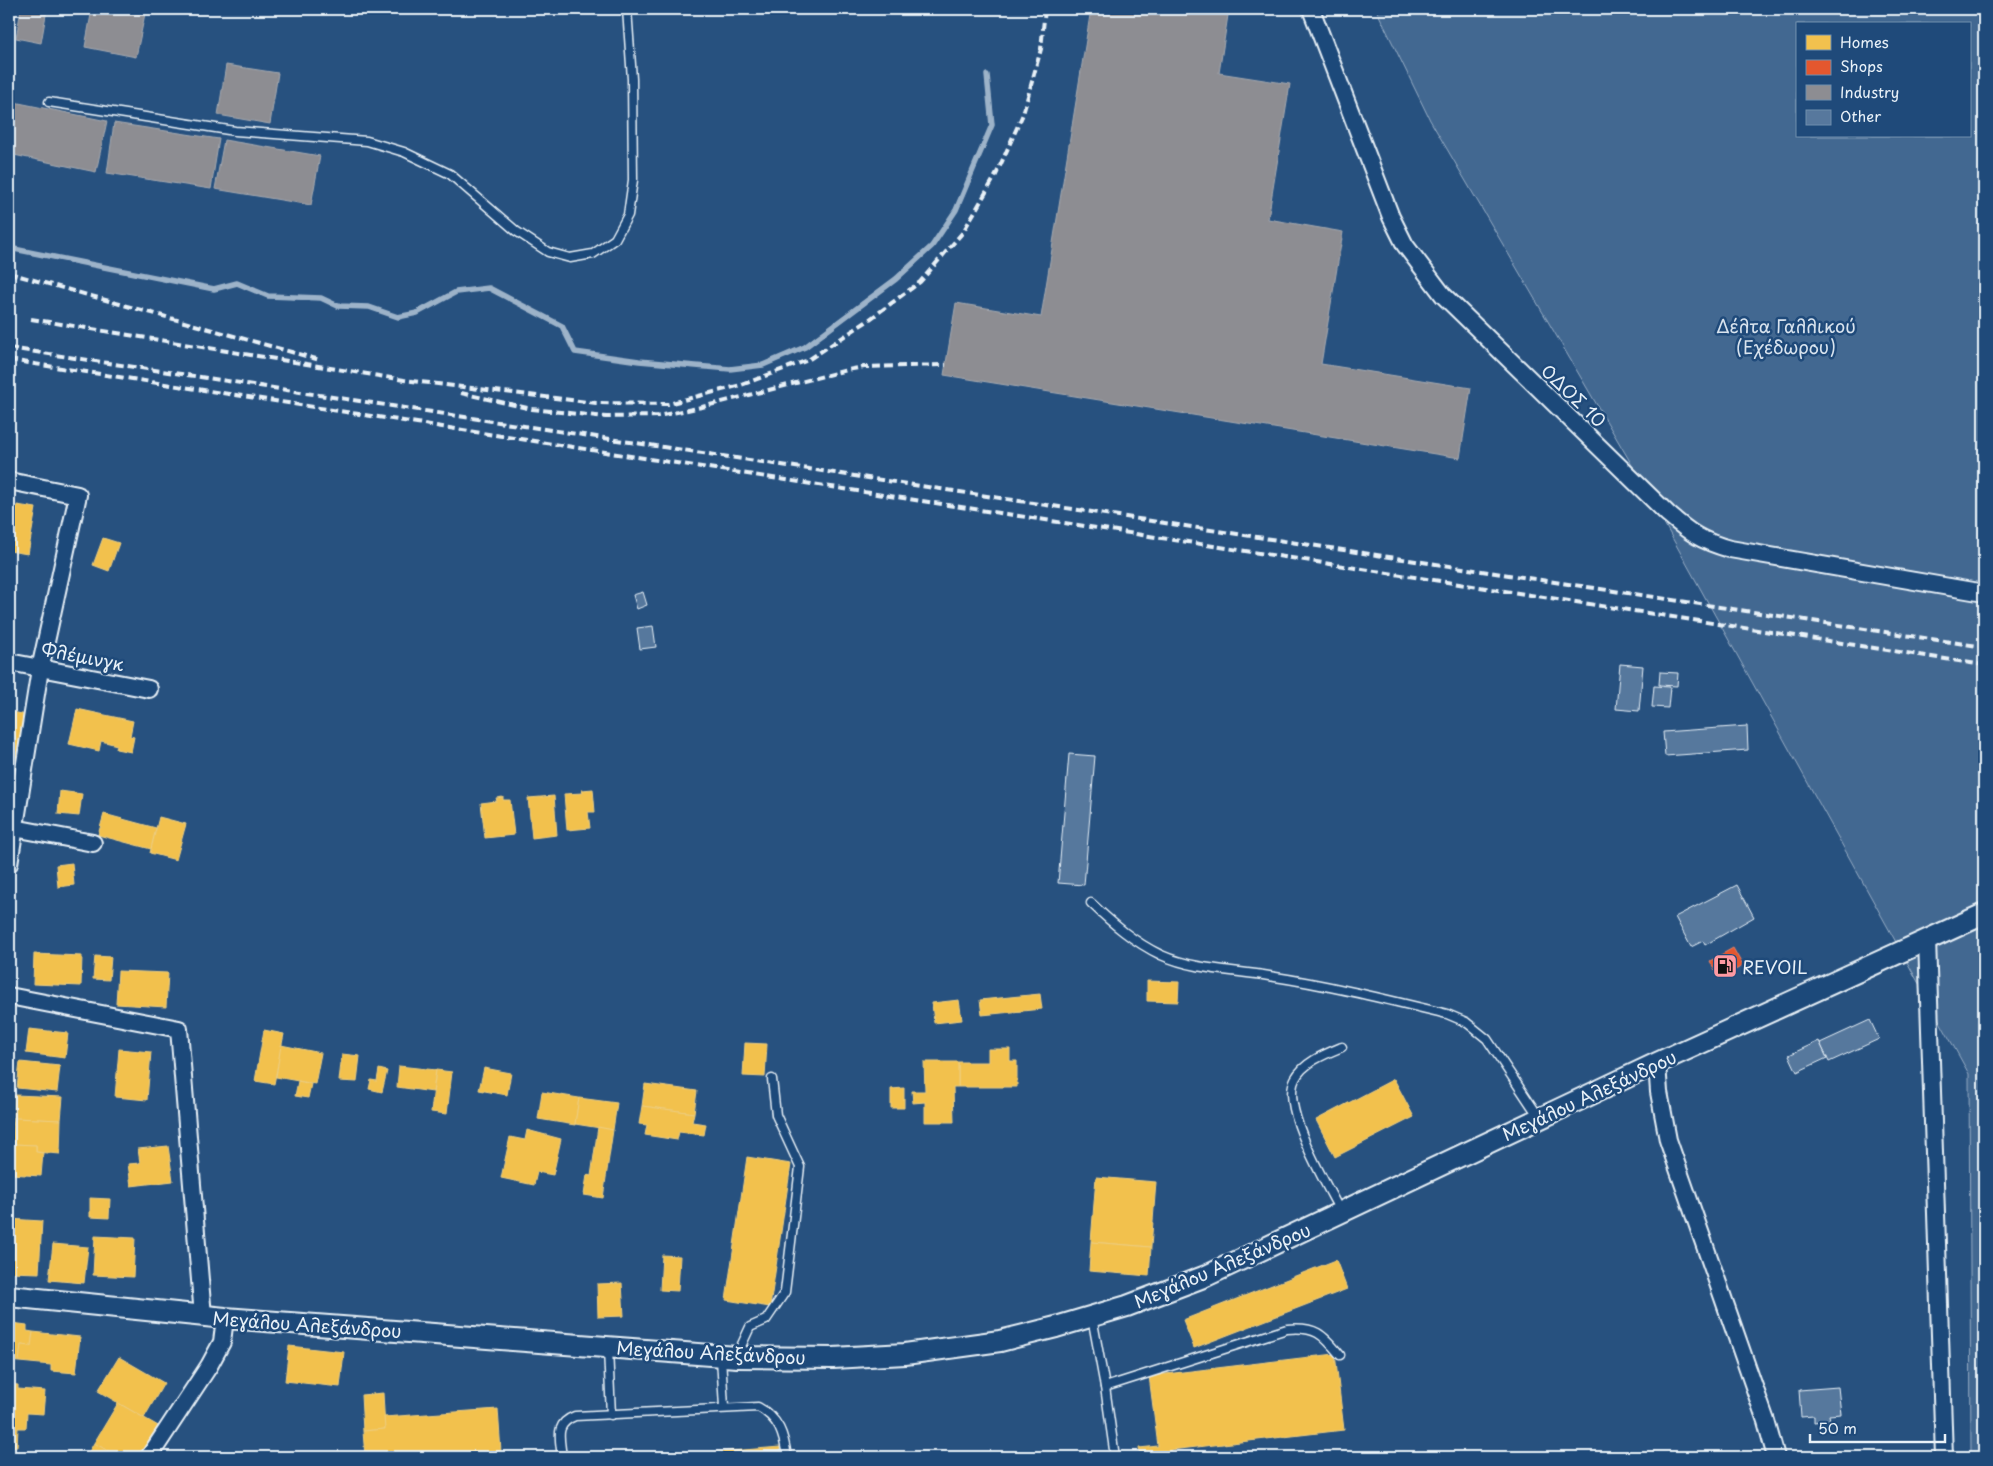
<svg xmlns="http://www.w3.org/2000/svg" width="1993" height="1466" font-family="'Playpen Sans',sans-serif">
<rect width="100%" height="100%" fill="#27517f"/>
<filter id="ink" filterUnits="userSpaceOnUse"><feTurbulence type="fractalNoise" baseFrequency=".02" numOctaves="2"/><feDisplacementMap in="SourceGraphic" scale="10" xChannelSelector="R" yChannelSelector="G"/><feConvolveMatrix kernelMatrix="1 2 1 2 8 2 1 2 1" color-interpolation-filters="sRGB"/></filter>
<g filter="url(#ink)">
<!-- green -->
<path fill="#436891" stroke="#96acc4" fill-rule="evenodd" d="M1376,9H1984V1457H1971L1969,1074L1628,458L1430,120ZM1797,24H1969V136H1797Z"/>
<!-- homes -->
<g fill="#f2c14e" stroke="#efcf81">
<polygon points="17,505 36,508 28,554 9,551 9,511 16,513"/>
<polygon points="103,538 119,543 109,571 93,565"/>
<polygon points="77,709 133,721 130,736 134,737 131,752 116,749 117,745 101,741 99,751 69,744"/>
<polygon points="9,711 30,716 22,753 9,751"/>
<polygon points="9,751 22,753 16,779 9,777"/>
<polygon points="9,777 16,779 9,812"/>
<polygon points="593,789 595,812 588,812 590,828 567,830 564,794 583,793 582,790"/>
<polygon points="60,791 82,794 79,816 58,814"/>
<polygon points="554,796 557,835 532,838 528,798"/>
<polygon points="503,797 503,800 510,800 514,835 485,838 481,803 497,801 496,798"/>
<polygon points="104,814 156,828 151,849 98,835"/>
<polygon points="159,817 186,824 176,860 150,853"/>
<polygon points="72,863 74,885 58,887 56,865"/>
<polygon points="34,954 82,956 81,986 33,984"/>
<polygon points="95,956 111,957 109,980 93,979"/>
<polygon points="118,971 168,973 166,1007 116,1004"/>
<polygon points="1147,981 1179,982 1178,1002 1147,1001"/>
<polygon points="1040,994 1042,1009 982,1015 980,1000"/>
<polygon points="959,1000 962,1020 934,1023 932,1003"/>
<polygon points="29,1029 68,1033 65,1058 26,1053"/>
<polygon points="264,1030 284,1034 274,1084 255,1081"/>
<polygon points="745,1043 767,1044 765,1077 743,1076"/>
<polygon points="281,1045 321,1053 315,1084 276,1077"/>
<polygon points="119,1049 151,1052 147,1100 115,1097"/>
<polygon points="988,1049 1010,1049 1010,1061 1017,1061 1017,1087 958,1087 958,1062 988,1062"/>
<polygon points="342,1054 360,1056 357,1082 339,1081"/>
<polygon points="20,1062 60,1066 57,1092 17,1088"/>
<polygon points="924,1062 958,1062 958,1087 953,1087 954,1122 925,1122 925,1102 913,1103 912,1091 925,1091"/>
<polygon points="399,1066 436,1070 433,1092 397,1087"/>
<polygon points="484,1068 511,1073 507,1095 479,1090"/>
<polygon points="379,1069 387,1071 382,1092 369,1089 371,1080 377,1081"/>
<polygon points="436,1070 452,1072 447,1114 431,1112"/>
<polygon points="1394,1079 1414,1117 1335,1157 1316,1120"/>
<polygon points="298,1081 311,1084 308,1098 295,1096"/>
<polygon points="645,1084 697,1091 694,1113 642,1106"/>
<polygon points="904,1088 904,1108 891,1108 891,1089"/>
<polygon points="542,1092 579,1098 575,1125 538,1119"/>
<polygon points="15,1095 63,1097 61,1120 14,1118"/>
<polygon points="579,1098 617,1103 613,1130 575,1124"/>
<polygon points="642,1106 694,1113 692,1122 706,1124 704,1135 679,1132 677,1140 645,1135 647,1125 639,1124"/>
<polygon points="14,1118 61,1120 60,1154 36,1152 36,1145 12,1144"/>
<polygon points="598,1127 613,1130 603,1198 584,1195 587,1175 591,1176"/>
<polygon points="527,1130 561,1139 553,1175 537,1172 534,1185 501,1178 510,1137 525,1140"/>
<polygon points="12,1144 36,1145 36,1152 43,1153 41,1176 10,1174"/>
<polygon points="168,1146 173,1181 131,1186 128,1164 140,1163 138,1149"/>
<polygon points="747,1157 791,1164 770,1307 726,1300"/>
<polygon points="1096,1177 1156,1182 1151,1247 1091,1242"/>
<polygon points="90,1198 110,1199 109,1218 90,1217"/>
<polygon points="9,1219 42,1221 39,1273 9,1272"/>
<polygon points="95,1236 135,1238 133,1277 93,1275"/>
<polygon points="1091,1242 1151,1247 1149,1276 1089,1271"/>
<polygon points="53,1244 88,1247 84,1283 49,1280"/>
<polygon points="662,1255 680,1256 678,1291 660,1290"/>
<polygon points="1336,1260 1347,1289 1194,1348 1183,1320"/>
<polygon points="622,1283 624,1316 598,1317 597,1284"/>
<polygon points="12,1323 27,1325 27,1331 33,1332 31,1346 21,1345 19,1362 9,1361 9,1329 11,1329"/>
<polygon points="33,1332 80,1337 76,1373 51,1371 51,1365 19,1362 21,1345 31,1346"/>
<polygon points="289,1346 344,1352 340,1387 285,1381"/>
<polygon points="1335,1354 1344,1430 1171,1450 1172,1457 1140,1457 1139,1448 1158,1446 1149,1376"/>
<polygon points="119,1357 164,1383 144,1418 98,1391"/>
<polygon points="9,1384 18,1385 18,1389 45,1391 43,1414 27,1413 26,1428 18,1428 17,1447 9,1447"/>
<polygon points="383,1393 385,1429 363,1431 361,1395"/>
<polygon points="118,1403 160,1427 143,1457 119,1457 94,1443"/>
<polygon points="498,1409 501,1452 423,1457 365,1457 363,1431 385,1429 384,1417"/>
<polygon points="94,1443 119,1457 86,1457"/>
<polygon points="780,1447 781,1457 659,1457"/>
</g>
<!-- shops -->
<polygon fill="#e4572e" stroke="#e5856b" points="1733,948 1743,966 1719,978 1710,961"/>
<!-- industry -->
<g fill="#8d8d92" stroke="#a8abb1">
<polygon points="21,9 47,9 41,43 16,38"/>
<polygon points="92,9 146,9 136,57 85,47"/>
<polygon points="1091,9 1229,9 1219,73 1290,84 1268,219 1343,232 1321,364 1471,388 1460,458 944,375 956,303 1041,317"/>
<polygon points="226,65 278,73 270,124 218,115"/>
<polygon points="9,101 107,121 96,172 9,154"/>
<polygon points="114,123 219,139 211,189 107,173"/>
<polygon points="224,140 320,156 311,205 215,189"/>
</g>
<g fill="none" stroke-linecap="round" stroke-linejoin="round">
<!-- stream -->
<polyline stroke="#9db3c9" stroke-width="5.5" points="9,248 214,289 237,283 268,296 321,298 338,306 369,307 398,317 417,313 456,292 489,288 562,326 575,352 639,361 730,369 763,365 805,347 896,279 932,246 956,210 992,125 987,75"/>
</g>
<!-- building -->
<g fill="#57789d" stroke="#e8f1f8">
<polygon points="643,592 647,605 637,609 633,595"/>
<polygon points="653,626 656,647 640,649 637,628"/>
<polygon points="1620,664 1643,666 1639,711 1616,709"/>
<polygon points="1660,672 1678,673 1677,686 1659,685"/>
<polygon points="1654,686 1670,687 1668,708 1652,707"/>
<polygon points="1747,726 1748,750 1665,756 1663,732"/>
<polygon points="1069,754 1095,756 1084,885 1058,883"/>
<polygon points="1737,885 1754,917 1705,945 1703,941 1691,947 1675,917"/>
<polygon points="1870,1020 1879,1039 1829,1062 1820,1043"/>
<polygon points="1819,1041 1827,1058 1797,1072 1789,1055"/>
<polygon points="1838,1387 1841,1414 1829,1415 1830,1420 1814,1422 1814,1416 1801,1417 1799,1390"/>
</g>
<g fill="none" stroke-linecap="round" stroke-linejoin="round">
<defs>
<g id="service">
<polyline points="49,102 235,131 367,141 404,152 450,174 516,231 548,252 570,258 593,254 615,239 628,215 633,180 632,79 627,9"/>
<path d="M1091,903C1113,924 1134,942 1161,955C1195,970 1233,970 1269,976C1329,985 1389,1000 1447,1014L1466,1022L1487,1039L1539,1117"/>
<path d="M1340,1211C1326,1184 1280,1107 1295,1079C1304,1062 1325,1054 1342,1047"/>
<polyline points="1092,1317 1105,1387 1115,1457"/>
<polyline points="608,1349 611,1415"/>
<polyline points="737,1355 750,1327 766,1320 785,1292 800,1167 776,1115 772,1079"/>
<polyline points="721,1358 724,1407"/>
<path d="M1105,1387L1287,1329C1315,1326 1323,1334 1340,1355"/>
<path d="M562,1457C560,1438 554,1424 575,1416L758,1407C779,1418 784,1435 787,1457"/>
</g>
<g id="minor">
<path d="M1311,9L1391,217L1405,245L1443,295L1668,514C1690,533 1701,541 1730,549L1984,593"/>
<polyline points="9,481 78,495 40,669 9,864"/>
<polyline points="9,662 149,689"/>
<polyline points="9,827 93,843"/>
<polyline points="1927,939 1944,1457"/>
<polyline points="9,996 179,1029 203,1316"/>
<polyline points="1657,1063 1659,1092 1668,1140 1766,1421 1776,1457"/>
<polyline points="149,1457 209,1366 222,1342 225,1318"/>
</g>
<polyline id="tertiary" points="9,1296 225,1318 737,1357 833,1358 905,1354 1000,1341 1056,1327 1127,1306 1206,1276 1657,1063 1984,914"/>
</defs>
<!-- service casing -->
<use href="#service" stroke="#e8f1f8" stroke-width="11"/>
<!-- minor casing -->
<use href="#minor" stroke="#e8f1f8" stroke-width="20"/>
<!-- tertiary casing -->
<use href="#tertiary" stroke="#e8f1f8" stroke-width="24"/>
<!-- service -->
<use href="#service" stroke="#1f4a7a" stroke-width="8"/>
<!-- minor -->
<use href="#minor" stroke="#1f4a7a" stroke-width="16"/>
<!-- tertiary -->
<use href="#tertiary" stroke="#1f4a7a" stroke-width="20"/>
<!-- rail -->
<g stroke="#e8f1f8" stroke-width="4" stroke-dasharray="8 4" stroke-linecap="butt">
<polyline points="9,273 320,360"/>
<polyline points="31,319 404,380 596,403 668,404 741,385 808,360 866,322 920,282 963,232 996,175 1023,114 1041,49 1045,9"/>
<polyline points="9,348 1984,647"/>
<polyline points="9,360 1984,665"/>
<polyline points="461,393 532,409 606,417 658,416 702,407 847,370 864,367 946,365"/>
</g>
</g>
</g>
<!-- icons -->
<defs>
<symbol id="fuel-square" viewBox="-11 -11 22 22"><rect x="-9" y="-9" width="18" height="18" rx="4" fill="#ff9aa2" stroke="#1f4a7a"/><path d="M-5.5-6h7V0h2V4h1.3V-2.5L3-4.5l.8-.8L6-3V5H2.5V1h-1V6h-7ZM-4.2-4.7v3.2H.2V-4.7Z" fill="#111"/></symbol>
</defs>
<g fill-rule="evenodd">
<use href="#fuel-square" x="1711" y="952" width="28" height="28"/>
</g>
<g text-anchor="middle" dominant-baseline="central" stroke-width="5" stroke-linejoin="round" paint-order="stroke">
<!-- park labels -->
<g font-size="18" fill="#d8e3ee" stroke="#1f4a7a">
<text x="1786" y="325">Δέλτα Γαλλικού<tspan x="1786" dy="21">(Εχέδωρου)</tspan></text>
</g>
<!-- street labels -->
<g font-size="18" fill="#e8f1f8" stroke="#1f4a7a">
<text transform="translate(1574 395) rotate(44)">ΟΔΟΣ 10</text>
<text transform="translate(83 656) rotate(11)">Φλέμινγκ</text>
<text transform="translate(1589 1095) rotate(-25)">Μεγάλου Αλεξάνδρου</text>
<text transform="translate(1222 1265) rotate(-23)">Μεγάλου Αλεξάνδρου</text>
<text transform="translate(307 1324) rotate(4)">Μεγάλου Αλεξάνδρου</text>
<text transform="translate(711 1352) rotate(3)">Μεγάλου Αλεξάνδρου</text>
</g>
<!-- poi labels -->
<g font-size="18" fill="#e8f1f8" stroke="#1f4a7a" text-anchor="start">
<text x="1742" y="966">REVOIL</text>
</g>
</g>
<!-- margin -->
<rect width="1993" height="1466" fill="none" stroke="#1f4a7a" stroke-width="30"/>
<rect x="15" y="15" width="1963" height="1436" fill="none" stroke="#e8f1f8" stroke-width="2" filter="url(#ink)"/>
<!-- legend -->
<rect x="1796" y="22" width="175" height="115" fill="#1f4a7a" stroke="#6f8dac"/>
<rect x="1806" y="35" width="25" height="15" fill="#f2c14e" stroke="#6f8dac"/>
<text x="1840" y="48" font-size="15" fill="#e8f1f8">Homes</text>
<rect x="1806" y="60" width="25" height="15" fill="#e4572e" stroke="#6f8dac"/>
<text x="1840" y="72" font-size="15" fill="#e8f1f8">Shops</text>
<rect x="1806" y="85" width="25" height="15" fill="#8d8d92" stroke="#6f8dac"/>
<text x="1840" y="98" font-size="15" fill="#e8f1f8">Industry</text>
<rect x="1806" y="110" width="25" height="15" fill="#57789d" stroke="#6f8dac"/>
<text x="1840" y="122" font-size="15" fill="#e8f1f8">Other</text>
<!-- scale -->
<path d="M1810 1434v8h135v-8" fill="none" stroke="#e8f1f8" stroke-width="2.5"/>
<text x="1818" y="1434" font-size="15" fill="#e8f1f8" stroke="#1f4a7a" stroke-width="4" paint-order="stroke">50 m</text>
</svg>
